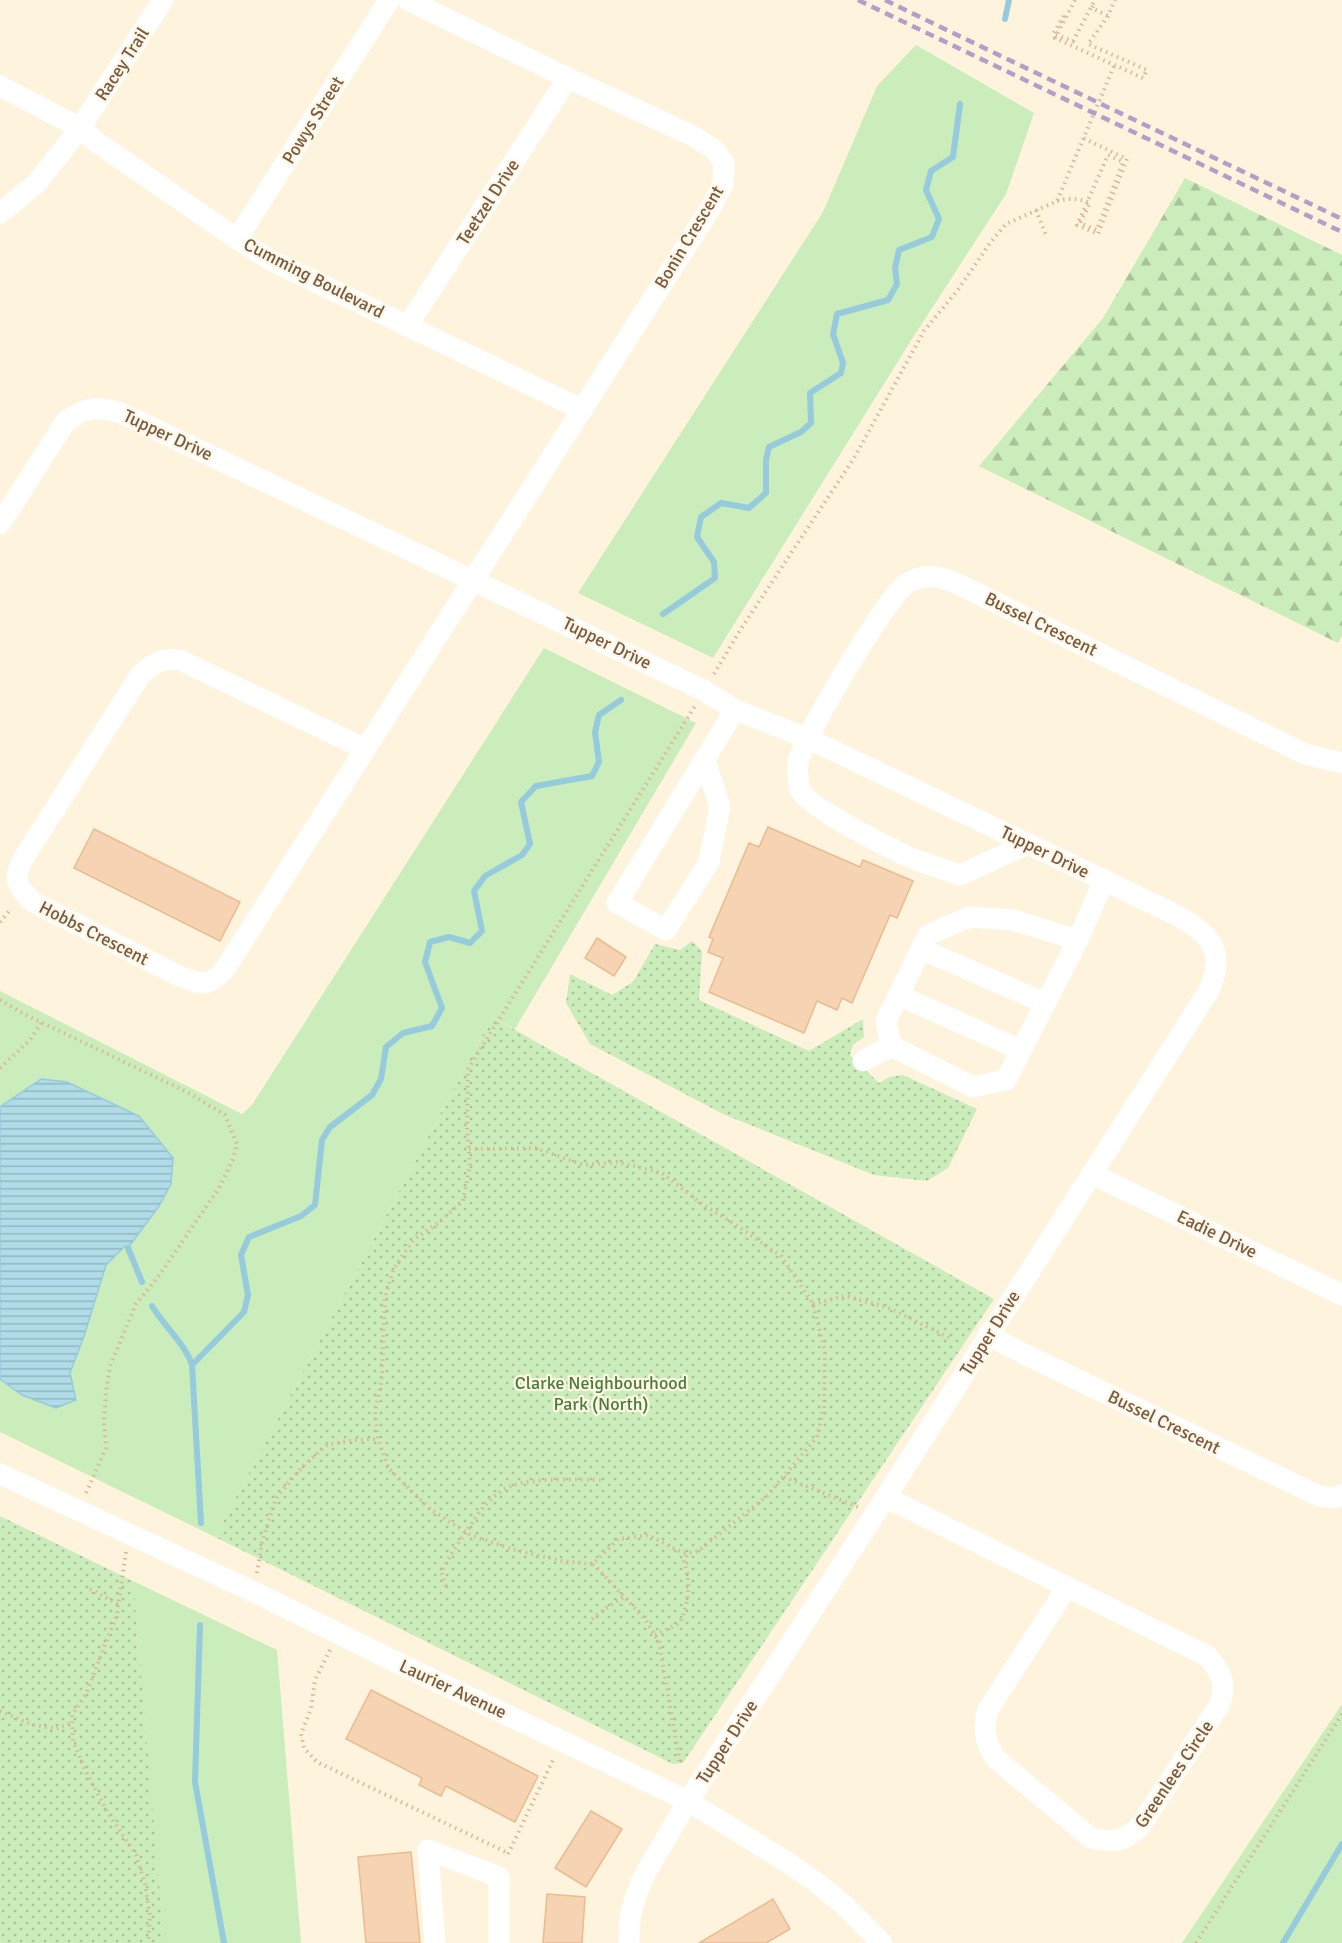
<svg xmlns="http://www.w3.org/2000/svg" width="1342" height="1943" font-family="Signika,sans-serif">
<defs>
<pattern id="forest-firs" width="22" height="20" patternUnits="userSpaceOnUse" patternTransform="scale(1.5)"><rect width="22" height="20" fill="#cbecbb"/><path d="M5 1l3.5 6h-7zM16 11l3.5 6h-7z" fill="#a9c29a"/></pattern>
<pattern id="park-dots" width="8" height="8" patternUnits="userSpaceOnUse" patternTransform="scale(1.5)"><rect width="8" height="8" fill="#cbecbb"/><path d="M2 2h.1M6 6h.1" fill="none" stroke="#a9c29a" stroke-width="1.8" stroke-linecap="round"/></pattern>
<pattern id="water-rules" width="6" height="5" patternUnits="userSpaceOnUse" patternTransform="scale(1.5)"><rect width="6" height="5" fill="#b0dce9"/><path d="M0 2.5h6" fill="none" stroke="#94b5be"/></pattern>
</defs>
<rect width="100%" height="100%" fill="#fef4dd"/>
<!-- green -->
<g fill="#cbecbb">
<polygon points="916,45 1034,113 1006,194 912,339 713,658 578,593 823,212 877,86"/>
<polygon points="544,648 696,723 515,1029 492,1017 215,1537 0,1432 0,991 242,1114 252,1105"/>
<polygon points="133,1581 277,1650 301,1943 163,1943"/>
<polygon points="1342,1704 1342,1943 1182,1943"/>
</g>
<!-- forest -->
<polygon fill="url(#forest-firs)" points="1185,178 1342,255 1342,636 1338,643 979,466 1103,318"/>
<!-- park -->
<g fill="url(#park-dots)">
<polygon points="692,941 702,951 699,1000 809,1051 863,1019 864,1037 853,1045 850,1055 879,1083 889,1077 903,1075 977,1109 948,1168 927,1181 874,1175 723,1114 590,1044 566,1003 570,974 612,995 633,982 655,944 680,950"/>
<polygon points="492,1017 994,1299 683,1763 673,1764 215,1537"/>
<polygon points="0,1516 133,1581 164,1943 0,1943"/>
</g>
<!-- water -->
<polygon fill="url(#water-rules)" stroke="#95cbdc" stroke-width="1.5" points="41,1079 67,1082 139,1116 173,1158 171,1184 159,1206 128,1248 125,1246 106,1265 84,1336 70,1373 76,1400 56,1408 22,1395 0,1379 0,1107"/>
<g fill="none" stroke-linecap="round" stroke-linejoin="round">
<!-- stream -->
<g stroke="#95cbdc" stroke-width="6">
<polyline points="1005,19 1009,0"/>
<polyline points="663,614 715,578 714,562 697,537 701,517 721,503 749,508 766,493 766,460 769,447 801,432 811,423 810,393 841,373 843,363 833,334 837,314 888,300 897,284 895,268 899,250 932,237 939,219 926,190 931,171 953,157 960,104"/>
<polyline points="128,1248 142,1282"/>
<path d="M152,1306C164,1326 186,1345 192,1365L201,1523"/>
<polyline points="192,1365 244,1312 248,1295 241,1255 249,1237 301,1216 315,1205 322,1140 330,1127 372,1095 381,1079 386,1047 403,1033 432,1026 442,1008 425,962 430,942 449,937 470,943 482,931 474,891 485,876 522,855 530,844 521,802 536,786 592,776 599,762 595,732 599,715 621,700"/>
<polyline points="200,1625 195,1782 224,1943"/>
<polyline points="1283,1943 1342,1844"/>
</g>
</g>
<!-- building -->
<g fill="#f6d3b2" stroke="#eabb91" stroke-width="1.5">
<polygon points="768,827 860,867 863,860 913,881 897,918 890,915 852,1003 842,998 837,1010 817,1001 804,1033 709,992 723,958 708,952 713,939 709,937 749,843 759,847"/>
<polygon points="94,829 240,902 220,941 74,868"/>
<polygon points="597,938 626,957 614,976 585,958"/>
<polygon points="371,1690 538,1776 515,1822 446,1786 441,1796 419,1785 422,1778 346,1739"/>
<polygon points="591,1811 622,1829 586,1887 555,1868"/>
<polygon points="411,1852 420,1943 366,1943 358,1857"/>
<polygon points="547,1894 585,1897 582,1943 543,1943"/>
<polygon points="773,1899 790,1929 766,1943 699,1943"/>
</g>
<g fill="none" stroke-linecap="round" stroke-linejoin="round">
<!-- path -->
<g stroke="#dbb696" stroke-width="4" stroke-dasharray="1.5 4.5" stroke-linecap="butt">
<polyline points="1075,0 1055,38 1143,78 1147,70 1088,44 1108,16 1115,0"/>
<polyline points="1093,6 1092,8 1108,16"/>
<polyline points="1064,16 1053,34 1073,41 1095,0"/>
<path d="M1057,201C1070,198 1078,198 1090,203L1080,223L1097,230L1123,162L1108,155L1077,225L1098,234L1127,159L1083,138"/>
<polyline points="1036,210 1046,235"/>
<polyline points="714,674 739,632 854,458 924,331 957,291 990,243 1006,224 1057,201 1114,66"/>
<polyline points="0,922 10,910"/>
<polyline points="0,1000 26,1015 187,1092 225,1115 237,1144 233,1159 219,1188 158,1277 136,1304 110,1366 106,1392 104,1422 106,1448 86,1493"/>
<polyline points="0,1068 30,1040 42,1022"/>
<polyline points="469,1149 535,1148 584,1165 617,1162 662,1173 702,1204 736,1225 781,1256 813,1304 825,1352 824,1407 817,1437 767,1496 698,1551 688,1553 681,1552 648,1535 618,1539 593,1564 562,1561 515,1550 470,1535 430,1509 389,1469 378,1439 375,1412 382,1377 385,1297 394,1268 414,1239 437,1224 463,1201 470,1166 467,1129 468,1069 695,706"/>
<polyline points="813,1304 845,1296 887,1307 952,1339"/>
<polyline points="784,1477 858,1507"/>
<polyline points="126,1552 117,1614 86,1694 72,1715 73,1741 87,1774 108,1813 136,1855 145,1884 150,1916 148,1943"/>
<polyline points="593,1564 645,1619 659,1642 680,1764"/>
<polyline points="257,1573 262,1542 276,1498 302,1467 327,1445 354,1440 378,1439"/>
<path d="M446,1586L441,1572C449,1557 457,1545 466,1532C479,1513 488,1496 511,1486C532,1477 581,1480 604,1480"/>
<polyline points="90,1589 118,1604"/>
<polyline points="592,1619 609,1606 624,1597"/>
<path d="M655,1635L680,1623C689,1601 691,1584 684,1561L688,1553"/>
<polyline points="330,1650 315,1680 311,1709 301,1734 304,1748 317,1762 508,1853"/>
<polyline points="0,1711 30,1724 56,1729 72,1723"/>
<polyline points="508,1854 554,1758"/>
<polyline points="1196,1943 1342,1714"/>
</g>
<!-- minor -->
<g stroke="#fff" stroke-width="21">
<polyline points="0,86 80,128 95,141 237,239 270,260 581,409"/>
<polyline points="0,213 37,183 80,128 163,0"/>
<polyline points="237,239 389,0"/>
<polyline points="408,325 568,78"/>
<path d="M0,524L66,421C89,406 95,406 121,413L703,690L735,710L807,738L1170,912C1207,931 1229,949 1208,992L875,1514L688,1801L646,1872L635,1898L630,1918L629,1943"/>
<path d="M365,749L180,660C160,659 157,661 141,674L30,848C15,873 10,880 33,902L179,976C201,984 209,988 225,969L710,209L723,184L724,164L715,150L693,136L568,78L408,0"/>
<polyline points="705,760 720,807 709,862 666,930 617,903 735,710"/>
<path d="M1028,844L960,875C940,868 919,862 900,853C882,844 807,806 800,790C798,784 797,769 798,763C801,740 888,596 906,584C924,572 940,576 958,584L1305,754L1342,763"/>
<polyline points="921,949 1045,1003"/>
<polyline points="898,995 1021,1050"/>
<polyline points="891,1046 886,1021 928,935 969,917 1013,920 1078,940"/>
<polyline points="863,1061 891,1046 973,1087 1006,1080 1078,940 1104,880"/>
<polyline points="1092,1174 1342,1295"/>
<polyline points="988,1335 1022,1353 1319,1496 1334,1498 1342,1495"/>
<polyline points="0,1474 254,1592 406,1667 688,1801 787,1862 817,1883 844,1905 882,1943"/>
<path d="M885,1497L1207,1656C1222,1672 1226,1683 1220,1704L1141,1825C1125,1842 1114,1843 1091,1838L996,1759C985,1742 982,1729 988,1710L1067,1587"/>
<polyline points="435,1943 428,1850 499,1877 499,1943"/>
</g>
<!-- rail -->
<g stroke="#b79cc7" stroke-width="4.5" stroke-dasharray="9 6" stroke-linecap="butt">
<polyline points="858,0 1342,232"/>
<path d="M885,0C1037,74 1190,146 1342,219"/>
</g>
</g>
<g text-anchor="middle" dominant-baseline="central" stroke-width="4.5" stroke-linejoin="round" paint-order="stroke">
<!-- street labels -->
<g font-size="18" fill="#765a44" stroke="#fff7e5">
<text transform="translate(122 64) rotate(-57)">Racey Trail</text>
<text transform="translate(313 120) rotate(-58)">Powys Street</text>
<text transform="translate(488 202) rotate(-57)">Teetzel Drive</text>
<text transform="translate(689 237) rotate(-59)">Bonin Crescent</text>
<text transform="translate(314 278) rotate(27)">Cumming Boulevard</text>
<text transform="translate(168 435) rotate(25)">Tupper Drive</text>
<text transform="translate(1041 624) rotate(26)">Bussel Crescent</text>
<text transform="translate(607 643) rotate(26)">Tupper Drive</text>
<text transform="translate(1045 852) rotate(26)">Tupper Drive</text>
<text transform="translate(94 933) rotate(27)">Hobbs Crescent</text>
<text transform="translate(1217 1234) rotate(26)">Eadie Drive</text>
<text transform="translate(990 1333) rotate(-58)">Tupper Drive</text>
<text transform="translate(1164 1422) rotate(26)">Bussel Crescent</text>
<text transform="translate(453 1689) rotate(25)">Laurier Avenue</text>
<text transform="translate(727 1742) rotate(-57)">Tupper Drive</text>
<text transform="translate(1174 1774) rotate(-56)">Greenlees Circle</text>
</g>
<!-- park labels -->
<g font-size="18" fill="#497d3a" stroke="#fff7e5">
<text x="601" y="1383">Clarke Neighbourhood<tspan x="601" dy="21">Park (North)</tspan></text>
</g>
</g>
</svg>
